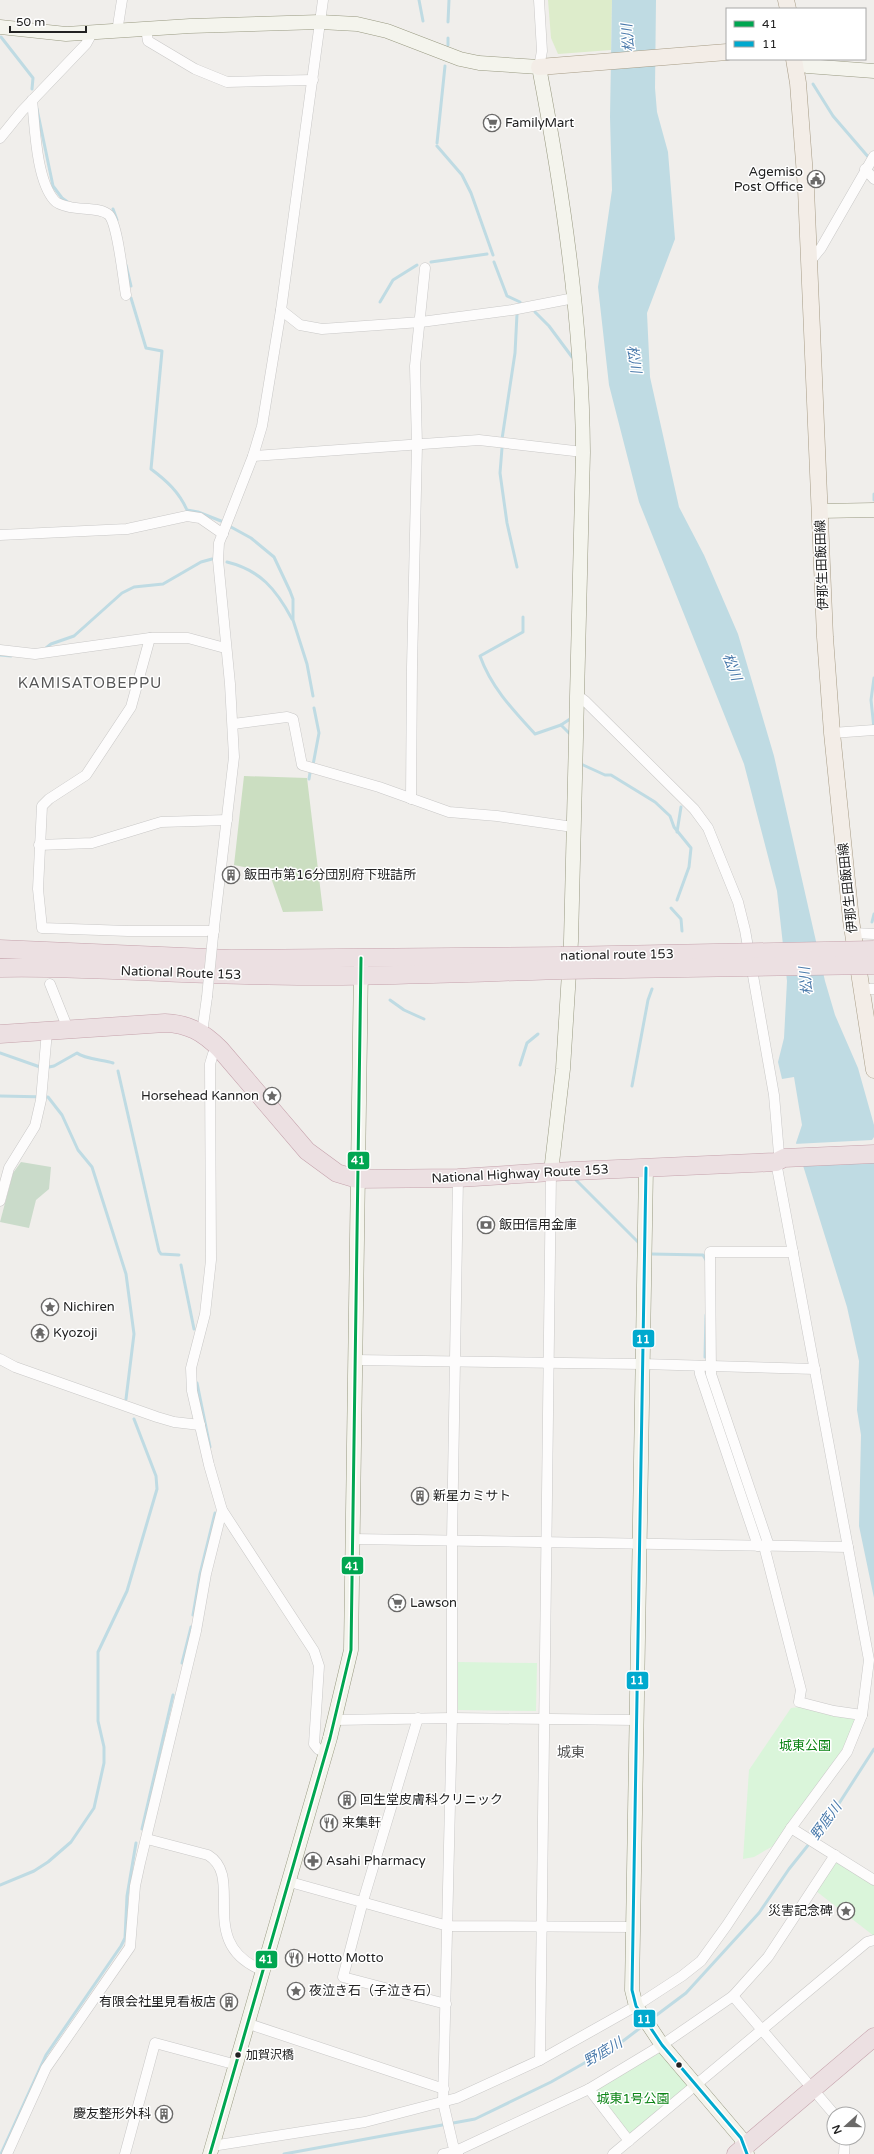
<svg xmlns="http://www.w3.org/2000/svg" width="874" height="2154" font-family="'Varela Round','Noto Sans JP',sans-serif">
<rect width="100%" height="100%" fill="#f0eeeb"/>
<!-- grass -->
<polygon fill="#ddeccb" points="548,0 612,0 611,50 558,54 551,38"/>
<!-- forest -->
<polygon fill="#cbdec1" points="244,776 307,778 323,911 283,912 269,872 234,865"/>
<!-- cemetery -->
<polygon fill="#cadbca" points="21,1162 51,1167 49,1189 36,1200 29,1228 0,1222 13,1173"/>
<!-- park -->
<g fill="#daf5da">
<polygon points="458,1662 537,1663 536,1711 458,1710"/>
<polygon points="800,1707 853,1718 855,1722 842,1750 773,1846 754,1857 743,1859 749,1770 791,1708"/>
<polygon points="839,1862 874,1885 874,1936 816,1891 834,1863"/>
<polygon points="661,2052 688,2086 629,2134 596,2095 597,2088"/>
</g>
<!-- water -->
<polygon fill="#bfdbe3" points="612,0 656,0 655,88 657,112 668,152 675,239 647,313 650,377 679,507 704,555 738,634 774,756 825,981 835,1015 858,1068 874,1125 874,1598 859,1526 861,1435 857,1410 859,1361 847,1307 796,1143 802,1125 794,1077 782,1079 778,1062 784,1038 787,981 777,891 744,764 639,502 609,385 598,287 612,190 610,117"/>
<!-- pier -->
<polygon fill="#f0eeeb" points="874,1137 874,1160 799,1165 794,1144 872,1140"/>
<g fill="none" stroke-linecap="round" stroke-linejoin="round">
<!-- stream -->
<g stroke="#bfdbe3" stroke-width="3">
<polyline points="419,0 423,21"/>
<polyline points="448,22 449,0"/>
<polyline points="1,37 33,78 32,89"/>
<polyline points="448,45 448,38"/>
<polyline points="813,84 833,116 870,159"/>
<polyline points="37,109 53,186 62,198 69,203"/>
<polyline points="437,143 445,66"/>
<polyline points="437,146 462,175 471,193 493,255"/>
<polyline points="113,209 117,220"/>
<polyline points="431,262 487,254"/>
<polyline points="494,262 507,296 520,302"/>
<polyline points="126,265 131,286"/>
<path d="M131,298L146,348L162,351L151,469C167,481 179,492 187,510L198,512L221,521"/>
<polyline points="380,302 393,280 417,265"/>
<polyline points="535,312 549,326 572,357"/>
<polyline points="502,439 515,353 517,314"/>
<polyline points="502,448 500,473 507,523 517,567"/>
<polyline points="874,500 874,494"/>
<polyline points="231,527 251,538 274,557 290,591 293,599 293,620 307,664 313,696"/>
<path d="M227,562C260,570 276,589 292,619"/>
<path d="M523,617V632L480,656C491,687 513,710 535,734L561,725L570,719"/>
<polyline points="46,648 51,644 74,636 122,593 134,587 163,584 201,562 212,559"/>
<polyline points="0,655 11,656"/>
<polyline points="561,725 569,733"/>
<polyline points="874,728 871,700 874,678"/>
<polyline points="581,764 605,775 611,775 655,802 670,816 674,827 691,848 689,867 677,900"/>
<polyline points="313,765 319,733 314,708"/>
<polyline points="309,779 310,773"/>
<polyline points="677,832 681,807"/>
<polyline points="671,908 681,919 682,931"/>
<polyline points="872,922 874,914"/>
<polyline points="390,1000 404,1010 424,1019"/>
<polyline points="0,1053 40,1067"/>
<polyline points="520,1065 527,1043 538,1034"/>
<path d="M49,1067L54,1066L77,1053C84,1059 104,1060 113,1063"/>
<polyline points="118,1071 159,1251 161,1254 179,1255"/>
<polyline points="632,1086 648,1000 652,989"/>
<polyline points="0,1096 48,1097 62,1115 78,1150 92,1167 126,1274 134,1334 126,1399"/>
<polyline points="576,1180 638,1242"/>
<polyline points="651,1254 703,1255 706,1260"/>
<polyline points="181,1265 194,1329"/>
<polyline points="705,1357 706,1315"/>
<polyline points="197,1383 210,1447"/>
<polyline points="714,1400 758,1529"/>
<polyline points="193,1615 200,1574 215,1513"/>
<polyline points="182,1663 191,1627"/>
<polyline points="142,1829 173,1695"/>
<polyline points="0,1885 34,1871 48,1862 71,1842 94,1808 104,1763 104,1747 98,1721 98,1652 127,1591 157,1489 156,1476 134,1419"/>
<polyline points="650,2020 686,1993 759,1913 789,1869 829,1819 874,1749"/>
<polyline points="1,2154 46,2055 121,1946 125,1938 127,1896 136,1843"/>
<polyline points="284,2154 475,2119 551,2082 623,2041 644,2025"/>
</g>
<defs>
<g id="street">
<polyline points="539,0 542,51 539,67"/>
<polyline points="146,29 148,41 195,69 227,82 313,80"/>
<polyline points="117,32 122,0"/>
<path d="M32,100C35,127 36,179 54,200C57,204 65,206 70,207C81,210 101,207 109,215C118,225 123,279 126,295"/>
<polyline points="0,138 22,111 86,44 92,33"/>
<polyline points="865,169 874,179"/>
<polyline points="808,264 821,248 874,156"/>
<polyline points="281,310 300,325 322,329 421,322 512,310 574,298"/>
<polyline points="253,456 479,440 583,452"/>
<polyline points="0,535 127,529 187,516 200,518 223,534"/>
<polyline points="150,638 131,707 86,775 49,799 42,806 38,889 42,928 128,931 214,931"/>
<polyline points="0,650 35,654 150,638 188,638 225,648"/>
<polyline points="233,724 287,717 293,719 302,765 379,787 449,812 497,816 573,827"/>
<polyline points="832,733 874,730"/>
<polyline points="411,799 412,667 417,445 415,366 425,268"/>
<polyline points="39,845 92,843 161,822 227,820"/>
<polyline points="853,933 874,934"/>
<polyline points="213,936 234,757 230,684 218,560 219,543 253,456 262,426 281,310 323,0"/>
<polyline points="50,984 68,1029"/>
<polyline points="861,989 874,989"/>
<polyline points="202,1033 207,997"/>
<polyline points="220,1049 213,1054 210,1064 211,1260 205,1314 191,1368 192,1391 209,1465 222,1510 314,1651 319,1666 314,1744 318,1749 326,1753"/>
<polyline points="458,1178 452,1541 452,1718 443,2102 453,2145 458,2154"/>
<polyline points="0,1201 9,1168 35,1126 41,1100 47,1031"/>
<polyline points="0,1359 15,1367 157,1417 174,1422 200,1425"/>
<polyline points="355,1360 642,1364 815,1369"/>
<polyline points="699,1366 700,1374 758,1546"/>
<polyline points="353,1539 848,1547"/>
<polyline points="764,1546 801,1690 799,1702 834,1711 862,1715"/>
<polyline points="769,1546 711,1374 710,1252 793,1252"/>
<polyline points="418,1718 363,1901 343,1977 446,2004"/>
<polyline points="335,1720 452,1718 636,1720"/>
<polyline points="791,1828 874,1880"/>
<path d="M147,1839L208,1855C246,1878 194,1944 264,1971"/>
<polyline points="290,1882 448,1926 633,1927"/>
<polyline points="733,1996 834,2114"/>
<polyline points="249,2024 444,2089"/>
<polyline points="540,2060 551,1172"/>
<polyline points="589,2089 629,2141"/>
<polyline points="212,2146 365,2122 457,2098 540,2060 636,2006 682,1976 701,1961 727,1925 791,1828 847,1752 862,1715 869,1660 776,1162 779,1154 774,1095 745,930 738,902 708,828 694,809 585,701 577,695"/>
<polyline points="7,2154 46,2068 130,1947 135,1886 140,1863 196,1631 206,1574 222,1510"/>
<polyline points="125,2154 155,2043 237,2065"/>
<polyline points="443,2154 456,2151 589,2089 662,2045 733,1996 768,1957 835,1855"/>
<polyline points="613,2154 867,1942 874,1940"/>
<polyline points="844,2154 845,2138"/>
</g>
<g id="secondary">
<path d="M0,27L66,34L190,26L320,22L357,24L387,31L460,59L479,63L539,67C563,193 582,323 583,452L571,941L563,1069L551,1172"/>
<polyline points="797,59 807,66 874,71"/>
<polyline points="820,511 874,510"/>
<polyline points="646,1168 632,1990 636,2006 662,2045 741,2138 747,2154"/>
<polyline points="210,2154 330,1738 351,1650 361,966"/>
</g>
<g id="primary">
<polyline points="786,0 788,9"/>
<polyline points="794,59 798,83 806,189 825,637 832,733 851,920 874,1070"/>
<polyline points="539,67 727,52"/>
</g>
<g id="highway">
<polyline points="0,949 231,959 561,956"/>
<path d="M0,968C81,966 163,974 245,975C350,978 456,973 562,970"/>
<path d="M0,1034L165,1023C189,1024 203,1032 220,1049L307,1151L337,1173L357,1179L458,1178L551,1172L776,1162L784,1158L874,1154"/>
<polyline points="736,2154 874,2037"/>
</g>
</defs>
<!-- street casing -->
<use href="#street" stroke="#c9c8c7" stroke-width="11"/>
<!-- secondary casing -->
<use href="#secondary" stroke="#999a82" stroke-width="15"/>
<!-- primary casing -->
<use href="#primary" stroke="#a79c86" stroke-width="17"/>
<!-- highway casing -->
<use href="#highway" stroke="#c5a2ac" stroke-width="19"/>
<!-- street -->
<use href="#street" stroke="#fdfcfc" stroke-width="10"/>
<!-- secondary -->
<use href="#secondary" stroke="#f4f4ed" stroke-width="14"/>
<!-- primary -->
<use href="#primary" stroke="#f3ede7" stroke-width="16"/>
<!-- highway -->
<use href="#highway" stroke="#ece0e2" stroke-width="18"/>
<defs>
<polyline id="street-bridge" points="207,997 213,936"/>
<g id="highway-bridge">
<polyline points="561,956 874,950"/>
<polyline points="562,970 874,965"/>
</g>
</defs>
<!-- street-bridge casing -->
<use href="#street-bridge" stroke="#c9c8c7" stroke-width="11" stroke-linecap="butt"/>
<!-- highway-bridge casing -->
<use href="#highway-bridge" stroke="#c5a2ac" stroke-width="19" stroke-linecap="butt"/>
<!-- street-bridge -->
<use href="#street-bridge" stroke="#fdfcfc" stroke-width="10"/>
<!-- highway-bridge -->
<use href="#highway-bridge" stroke="#ece0e2" stroke-width="18"/>
<defs>
<polyline id="bus-1" points="210,2154 330,1738 351,1650 361,958"/>
<polyline id="bus-2" points="646,1168 632,1990 636,2006 662,2045 741,2138 747,2154"/>
</defs>
<!-- bus-1 casing -->
<use href="#bus-1" stroke="#fff" stroke-width="6"/>
<!-- bus-2 casing -->
<use href="#bus-2" stroke="#fff" stroke-width="6"/>
<!-- bus-1 -->
<use href="#bus-1" stroke="#00a651" stroke-width="3"/>
<!-- bus-2 -->
<use href="#bus-2" stroke="#00a9ce" stroke-width="3"/>
</g>
<!-- icons -->
<defs>
<symbol id="supermarket-ring" viewBox="-11 -11 22 22"><circle r="9.5" fill="#fff" stroke="#6a6968" stroke-width="1.5"/><path d="M-6-5.5h2.5l.6 2H6L4.5 2H-2.5L-4.4-4H-6ZM-1.5 3.2a1.3 1.3 0 1 0 .1 0ZM3 3.2a1.3 1.3 0 1 0 .1 0Z" fill="#6a6968"/></symbol>
<symbol id="civic-ring" viewBox="-11 -11 22 22"><circle r="9.5" fill="#fff" stroke="#6a6968" stroke-width="1.5"/><path d="M-.6-6.5H3V-4.5H.6V-3L4-1V1h2V6H-6V1h2V-1L-.6-3ZM-1.2 2.5V6h2.4V2.5Z" fill="#6a6968"/></symbol>
<symbol id="building-ring" viewBox="-11 -11 22 22"><circle r="9.5" fill="#fff" stroke="#6a6968" stroke-width="1.5"/><path d="M-4-6H4V6H1V3H-1V6H-4ZM-2.5-4.3h1.7v1.8h-1.7ZM.8-4.3h1.7v1.8H.8ZM-2.5-1h1.7V.8h-1.7ZM.8-1h1.7V.8H.8Z" fill="#6a6968"/></symbol>
<symbol id="sight-ring" viewBox="-11 -11 22 22"><circle r="9.5" fill="#fff" stroke="#6a6968" stroke-width="1.5"/><path d="M0-6L1.8-2.2L6-1.7L2.9 1.2L3.7 5.4L0 3.3L-3.7 5.4L-2.9 1.2L-6-1.7L-1.8-2.2Z" fill="#6a6968"/></symbol>
<symbol id="bank-ring" viewBox="-11 -11 22 22"><circle r="9.5" fill="#fff" stroke="#6a6968" stroke-width="1.5"/><path d="M-6-4H6V4H-6ZM0-2.3a2.3 2.3 0 1 0 0 4.6a2.3 2.3 0 1 0 0-4.6Z" fill="#6a6968"/></symbol>
<symbol id="temple-ring" viewBox="-11 -11 22 22"><circle r="9.5" fill="#fff" stroke="#6a6968" stroke-width="1.5"/><path d="M0-6L5-2H3V0L6.5 2.5H4V6H1.5V3h-3V6H-4V2.5H-6.5L-3 0V-2H-5Z" fill="#6a6968"/></symbol>
<symbol id="restaurant-ring" viewBox="-11 -11 22 22"><circle r="9.5" fill="#fff" stroke="#6a6968" stroke-width="1.5"/><path d="M-5-6h1v4h1v-4h1v4h1v-4h1v5L-1.5 .5V6h-2V.5L-5-1ZM5-6V6H3V1.5H1.5Q1.5-4 5-6Z" fill="#6a6968"/></symbol>
<symbol id="pharmacy-ring" viewBox="-11 -11 22 22"><circle r="9.5" fill="#fff" stroke="#6a6968" stroke-width="1.5"/><path d="M-2-6h4v4h4v4h-4v4h-4v-4h-4v-4h4Z" fill="#6a6968"/></symbol>
</defs>
<g fill-rule="evenodd">
<use href="#supermarket-ring" x="482" y="113" width="20" height="20"/>
<use href="#civic-ring" x="806" y="169" width="20" height="20"/>
<use href="#building-ring" x="221" y="865" width="20" height="20"/>
<use href="#sight-ring" x="262" y="1086" width="20" height="20"/>
<use href="#bank-ring" x="476" y="1215" width="20" height="20"/>
<use href="#sight-ring" x="40" y="1297" width="20" height="20"/>
<use href="#temple-ring" x="30" y="1323" width="20" height="20"/>
<use href="#building-ring" x="410" y="1486" width="20" height="20"/>
<use href="#supermarket-ring" x="387" y="1593" width="20" height="20"/>
<use href="#building-ring" x="337" y="1790" width="20" height="20"/>
<use href="#restaurant-ring" x="319" y="1813" width="20" height="20"/>
<use href="#pharmacy-ring" x="303" y="1851" width="20" height="20"/>
<use href="#sight-ring" x="836" y="1901" width="20" height="20"/>
<use href="#restaurant-ring" x="284" y="1948" width="20" height="20"/>
<use href="#sight-ring" x="286" y="1981" width="20" height="20"/>
<use href="#building-ring" x="219" y="1992" width="20" height="20"/>
<use href="#building-ring" x="154" y="2104" width="20" height="20"/>
</g>
<!-- markers -->
<g fill="#222" stroke="#fff" stroke-width="1.5">
<circle cx="238" cy="2055" r="3.5"/>
<circle cx="679" cy="2065" r="3.5"/>
</g>
<g text-anchor="middle" dominant-baseline="central" stroke-width="3" stroke-linejoin="round" paint-order="stroke">
<!-- bus labels -->
<g font-size="12" fill="#222" stroke="#fff" text-anchor="start">
<text x="246" y="2055">加賀沢橋</text>
</g>
<!-- poi labels -->
<g font-size="13" fill="#222" stroke="#fff" text-anchor="start">
<text x="505" y="123">FamilyMart</text>
<text x="803" y="172" text-anchor="end">Agemiso<tspan x="803" dy="15">Post Office</tspan></text>
<text x="244" y="875">飯田市第16分団別府下班詰所</text>
<text x="259" y="1096" text-anchor="end">Horsehead Kannon</text>
<text x="499" y="1225">飯田信用金庫</text>
<text x="63" y="1307">Nichiren</text>
<text x="53" y="1333">Kyozoji</text>
<text x="433" y="1496">新星カミサト</text>
<text x="410" y="1603">Lawson</text>
<text x="360" y="1800">回生堂皮膚科クリニック</text>
<text x="342" y="1823">来集軒</text>
<text x="326" y="1861">Asahi Pharmacy</text>
<text x="833" y="1911" text-anchor="end">災害記念碑</text>
<text x="307" y="1958">Hotto Motto</text>
<text x="309" y="1991">夜泣き石（子泣き石）</text>
<text x="216" y="2002" text-anchor="end">有限会社里見看板店</text>
<text x="151" y="2114" text-anchor="end">慶友整形外科</text>
</g>
<!-- street labels -->
<g font-size="13" fill="#222" stroke="#fff">
<text transform="translate(822 565) rotate(-92)">伊那生田飯田線</text>
<text transform="translate(848 888) rotate(-96)">伊那生田飯田線</text>
<text transform="translate(617 955) rotate(-1)">national route 153</text>
<text transform="translate(181 973) rotate(2)">National Route 153</text>
<text transform="translate(520 1174) rotate(-3)">National Highway Route 153</text>
</g>
<!-- park labels -->
<g font-size="13" fill="#0c8416" stroke="#fff">
<text x="805" y="1746">城東公園</text>
<text x="633" y="2099">城東1号公園</text>
</g>
<!-- water labels -->
<g font-size="14" font-style="italic" fill="#4a7aab" stroke="#fff">
<text transform="translate(628 38) rotate(-95)">松川</text>
<text transform="translate(634 359) rotate(81)">松川</text>
<text transform="translate(732 667) rotate(69)">松川</text>
<text transform="translate(806 981) rotate(-96)">松川</text>
<text transform="translate(826 1821) rotate(-54)">野底川</text>
<text transform="translate(603 2052) rotate(-30)">野底川</text>
</g>
<!-- neighbourhood labels -->
<g font-size="14" fill="#555" stroke="#fff">
<text x="571" y="1752">城東</text>
</g>
<!-- quarter labels -->
<g font-size="15" letter-spacing="1" fill="#555" stroke="#fff">
<text x="90" y="683">KAMISATOBEPPU</text>
</g>
</g>
<g stroke="#fff" stroke-width="1.5">
<rect x="347" y="1151" width="23" height="19" rx="4" fill="#00a651"/>
<rect x="632" y="1329" width="23" height="19" rx="4" fill="#00a9ce"/>
<rect x="341" y="1556" width="23" height="19" rx="4" fill="#00a651"/>
<rect x="626" y="1671" width="23" height="19" rx="4" fill="#00a9ce"/>
<rect x="255" y="1950" width="23" height="19" rx="4" fill="#00a651"/>
<rect x="633" y="2009" width="23" height="19" rx="4" fill="#00a9ce"/>
</g>
<g font-size="11" text-anchor="middle" font-weight="bold" fill="#fff">
<text x="358" y="1164">41</text>
<text x="643" y="1343">11</text>
<text x="352" y="1570">41</text>
<text x="637" y="1684">11</text>
<text x="266" y="1963">41</text>
<text x="644" y="2023">11</text>
</g>
<!-- legend -->
<rect x="726" y="8" width="140" height="52" fill="#ffffff" stroke="#a7a7a7"/>
<rect x="734" y="21" width="20" height="6" fill="#00a651" stroke="#a7a7a7"/>
<text x="762" y="28" font-size="12" fill="#222222">41</text>
<rect x="734" y="41" width="20" height="6" fill="#00a9ce" stroke="#a7a7a7"/>
<text x="762" y="48" font-size="12" fill="#222222">11</text>
<!-- north arrow -->
<g transform="translate(846 2126) rotate(249)"><circle r="19" fill="#ffffff" stroke="#a7a7a7"/>
<path d="M0-3L7 15L0 10L-7 15Z" fill="#6a6968"/>
<text y="-6" font-size="11" font-weight="bold" text-anchor="middle" fill="#222222">N</text>
</g>
<!-- scale -->
<path d="M10 26v6h76v-6" fill="none" stroke="#222222" stroke-width="2"/>
<text x="16" y="26" font-size="12" fill="#222222" stroke="#ffffff" stroke-width="3" paint-order="stroke">50 m</text>
</svg>
